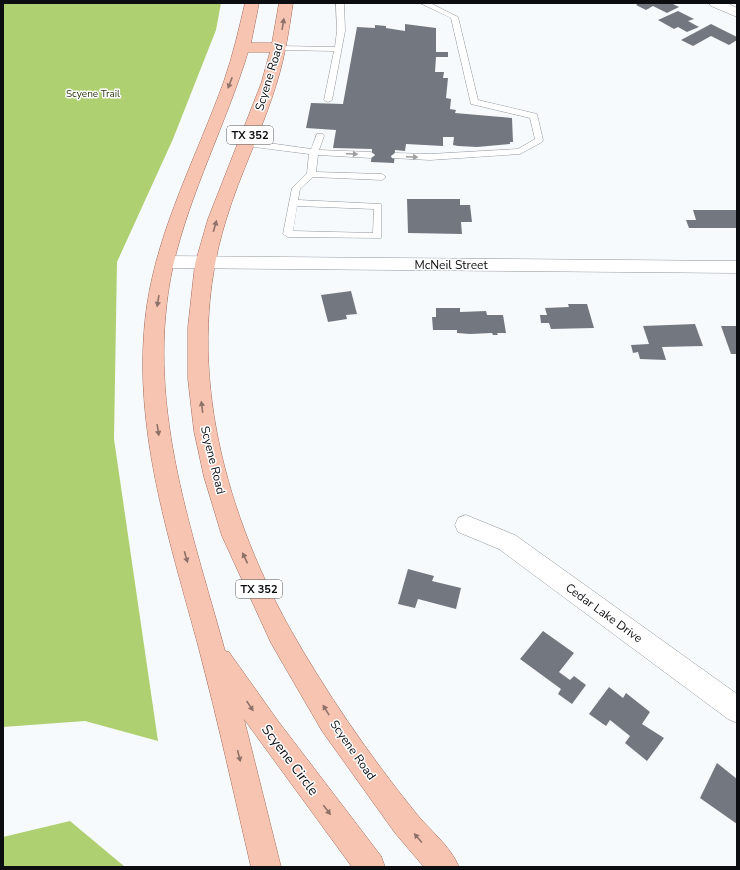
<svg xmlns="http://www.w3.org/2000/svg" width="740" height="870" font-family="'Nunito Sans',sans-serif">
<rect width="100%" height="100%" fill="#f7fafd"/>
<!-- forest -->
<g fill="#aed070">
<polygon points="3,3 221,3 216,30 173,139 117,262 114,439 158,741 85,721 3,727"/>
<polygon points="70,821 125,867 3,867 3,837"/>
</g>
<!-- building -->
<g fill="#737880">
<polygon points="639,3 671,3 679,7 667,13 653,6 646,10 636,5"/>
<polygon points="678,11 694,19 688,21 699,27 687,32 678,27 674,29 658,20"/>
<polygon points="405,24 436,28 436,52 448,52 448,57 436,57 435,72 444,72 443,78 448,78 446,98 451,99 450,109 456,110 455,113 512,118 513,142 510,142 510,144 477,147 458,146 453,145 454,137 443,137 443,146 406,144 405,151 395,150 394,163 371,162 372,149 333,148 336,130 306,128 311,103 343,104 357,27 375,28 375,25 386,26 386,28 405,31"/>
<polygon points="711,24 737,37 737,40 729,45 711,36 693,46 681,40"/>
<polygon points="407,199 460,199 460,205 470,205 472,222 461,222 462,234 408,233"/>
<polygon points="693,210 737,210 737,228 689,228 686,220 696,220"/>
<polygon points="351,291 357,314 346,315 347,319 328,322 321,295"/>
<polygon points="568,304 587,304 594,328 551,329 549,323 541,323 540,315 547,315 545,308 569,307"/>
<polygon points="436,308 460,308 460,312 486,311 487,315 503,315 506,333 497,333 498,335 493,335 492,333 470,334 457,333 457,330 433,330 432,317 436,317"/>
<polygon points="695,324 703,346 662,347 666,360 640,359 638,352 633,353 631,345 649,344 643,326"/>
<polygon points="721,326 737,326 737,354 731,354"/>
<polygon points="408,569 434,576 432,581 461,588 456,609 418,599 415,608 398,604"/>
<polygon points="543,631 574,653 559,672 570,680 574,676 586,685 572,704 558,694 561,689 520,659"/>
<polygon points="609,687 623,698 626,693 650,712 642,724 664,738 647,761 625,743 630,736 610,720 606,726 589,714"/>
<polygon points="717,763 737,779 737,824 700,798"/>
</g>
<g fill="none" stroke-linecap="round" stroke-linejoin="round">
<defs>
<g id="service">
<polygon points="336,3 344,3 345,31 332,100 328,102 324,100 334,51 279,50 275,48 279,46 335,47 337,31"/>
<polygon points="420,3 430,3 458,17 478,100 537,114 543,140 542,142 520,154 430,160 392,158 391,156 395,153 430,154 518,149 535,139 530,118 471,104 451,18"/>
<path d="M317,134H323L324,136L319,150L371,152L375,155L371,158L318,155L316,172L382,174L386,177L382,180L313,177L300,189L298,200L381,204V238L288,237L283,234L292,188L307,173L309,154L247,146L243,143L247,140L311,149ZM297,206L374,209L373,233L293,231Z"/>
</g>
<g id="minor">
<polygon points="709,3 727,3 737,8 737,17 711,6"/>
<polygon points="165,256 737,261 737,273 165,268 159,266 156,262 159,258"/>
<polygon points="466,515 515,535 737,694 737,723 728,719 499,549 458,532 455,525 458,518"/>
</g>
<path id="primary" d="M245,3H259L251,43H272L279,3H293C289,30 285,56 277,82C263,129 240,173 226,220C183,357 222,505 289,627C325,691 369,755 415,812C429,830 450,845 459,867H424L395,833L322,731L271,643L222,536L204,477L194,431L188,379V327L195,264L208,219L261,84L270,52H248C226,124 190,192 173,266C144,399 190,524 225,651L229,652L278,721L381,856L385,867H352L244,719L281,867H251C234,794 218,721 199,649C169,537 130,423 147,305C159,226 197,156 224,81C233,55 239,29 245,3Z"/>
</defs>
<!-- service casing -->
<use href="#service" stroke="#91979f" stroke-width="1"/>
<!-- minor casing -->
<use href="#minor" stroke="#91979f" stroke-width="1"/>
<!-- primary casing -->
<use href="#primary" stroke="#a36b58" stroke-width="1"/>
<!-- service -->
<use href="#service" fill="#fff" fill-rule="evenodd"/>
<!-- minor -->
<use href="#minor" fill="#fff" fill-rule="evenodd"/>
<!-- primary -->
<use href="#primary" fill="#f8c4b2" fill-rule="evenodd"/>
</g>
<!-- one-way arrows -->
<defs><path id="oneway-solid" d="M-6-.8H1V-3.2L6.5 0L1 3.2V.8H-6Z"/></defs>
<g fill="#8e7269">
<use href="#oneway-solid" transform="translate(283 24) rotate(-81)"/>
<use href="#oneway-solid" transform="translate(230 83) rotate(111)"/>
<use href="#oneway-solid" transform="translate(215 226) rotate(-74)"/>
<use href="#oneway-solid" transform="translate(158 301) rotate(99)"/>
<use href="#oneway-solid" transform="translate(202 407) rotate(-97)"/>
<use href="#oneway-solid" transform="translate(158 430) rotate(81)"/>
<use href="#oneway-solid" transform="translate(186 557) rotate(74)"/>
<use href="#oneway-solid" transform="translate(245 558) rotate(-115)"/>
<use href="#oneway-solid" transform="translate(250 706) rotate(56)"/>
<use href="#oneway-solid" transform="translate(326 710) rotate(-121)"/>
<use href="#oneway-solid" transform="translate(239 756) rotate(76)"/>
<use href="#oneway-solid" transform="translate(327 810) rotate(53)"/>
<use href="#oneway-solid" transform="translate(418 838) rotate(-131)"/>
</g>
<g fill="#9e9e9f">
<use href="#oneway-solid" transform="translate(352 154) rotate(2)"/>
<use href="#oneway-solid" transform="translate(412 157) rotate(2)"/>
</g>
<g text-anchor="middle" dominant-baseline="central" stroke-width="3" stroke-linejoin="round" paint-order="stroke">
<!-- far-park labels -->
<g font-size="10" fill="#28350d" stroke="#fff">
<text x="93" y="94">Scyene Trail</text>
</g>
<!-- shield labels -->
<g fill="#fff" stroke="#555658" stroke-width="1">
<rect x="227" y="126" width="46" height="18" rx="3"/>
<rect x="236" y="580" width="46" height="18" rx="3"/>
</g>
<g font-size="11" font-weight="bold" fill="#0c0d10">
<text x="250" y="135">TX 352</text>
<text x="259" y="589">TX 352</text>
</g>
<!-- street labels -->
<g font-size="12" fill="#0c0d10" stroke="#fff">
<text transform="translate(269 77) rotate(-73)">Scyene Road</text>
<text x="451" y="265">McNeil Street</text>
<text transform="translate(213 460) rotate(76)">Scyene Road</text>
<text transform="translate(604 613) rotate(36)">Cedar Lake Drive</text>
<text transform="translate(353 750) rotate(55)">Scyene Road</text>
</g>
<!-- near-street labels -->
<g font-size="14" fill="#0c0d10" stroke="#fff">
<text transform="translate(290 760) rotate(53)">Scyene Circle</text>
</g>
</g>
<!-- border -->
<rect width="740" height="870" fill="none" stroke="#0c0d10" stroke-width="8"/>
</svg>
